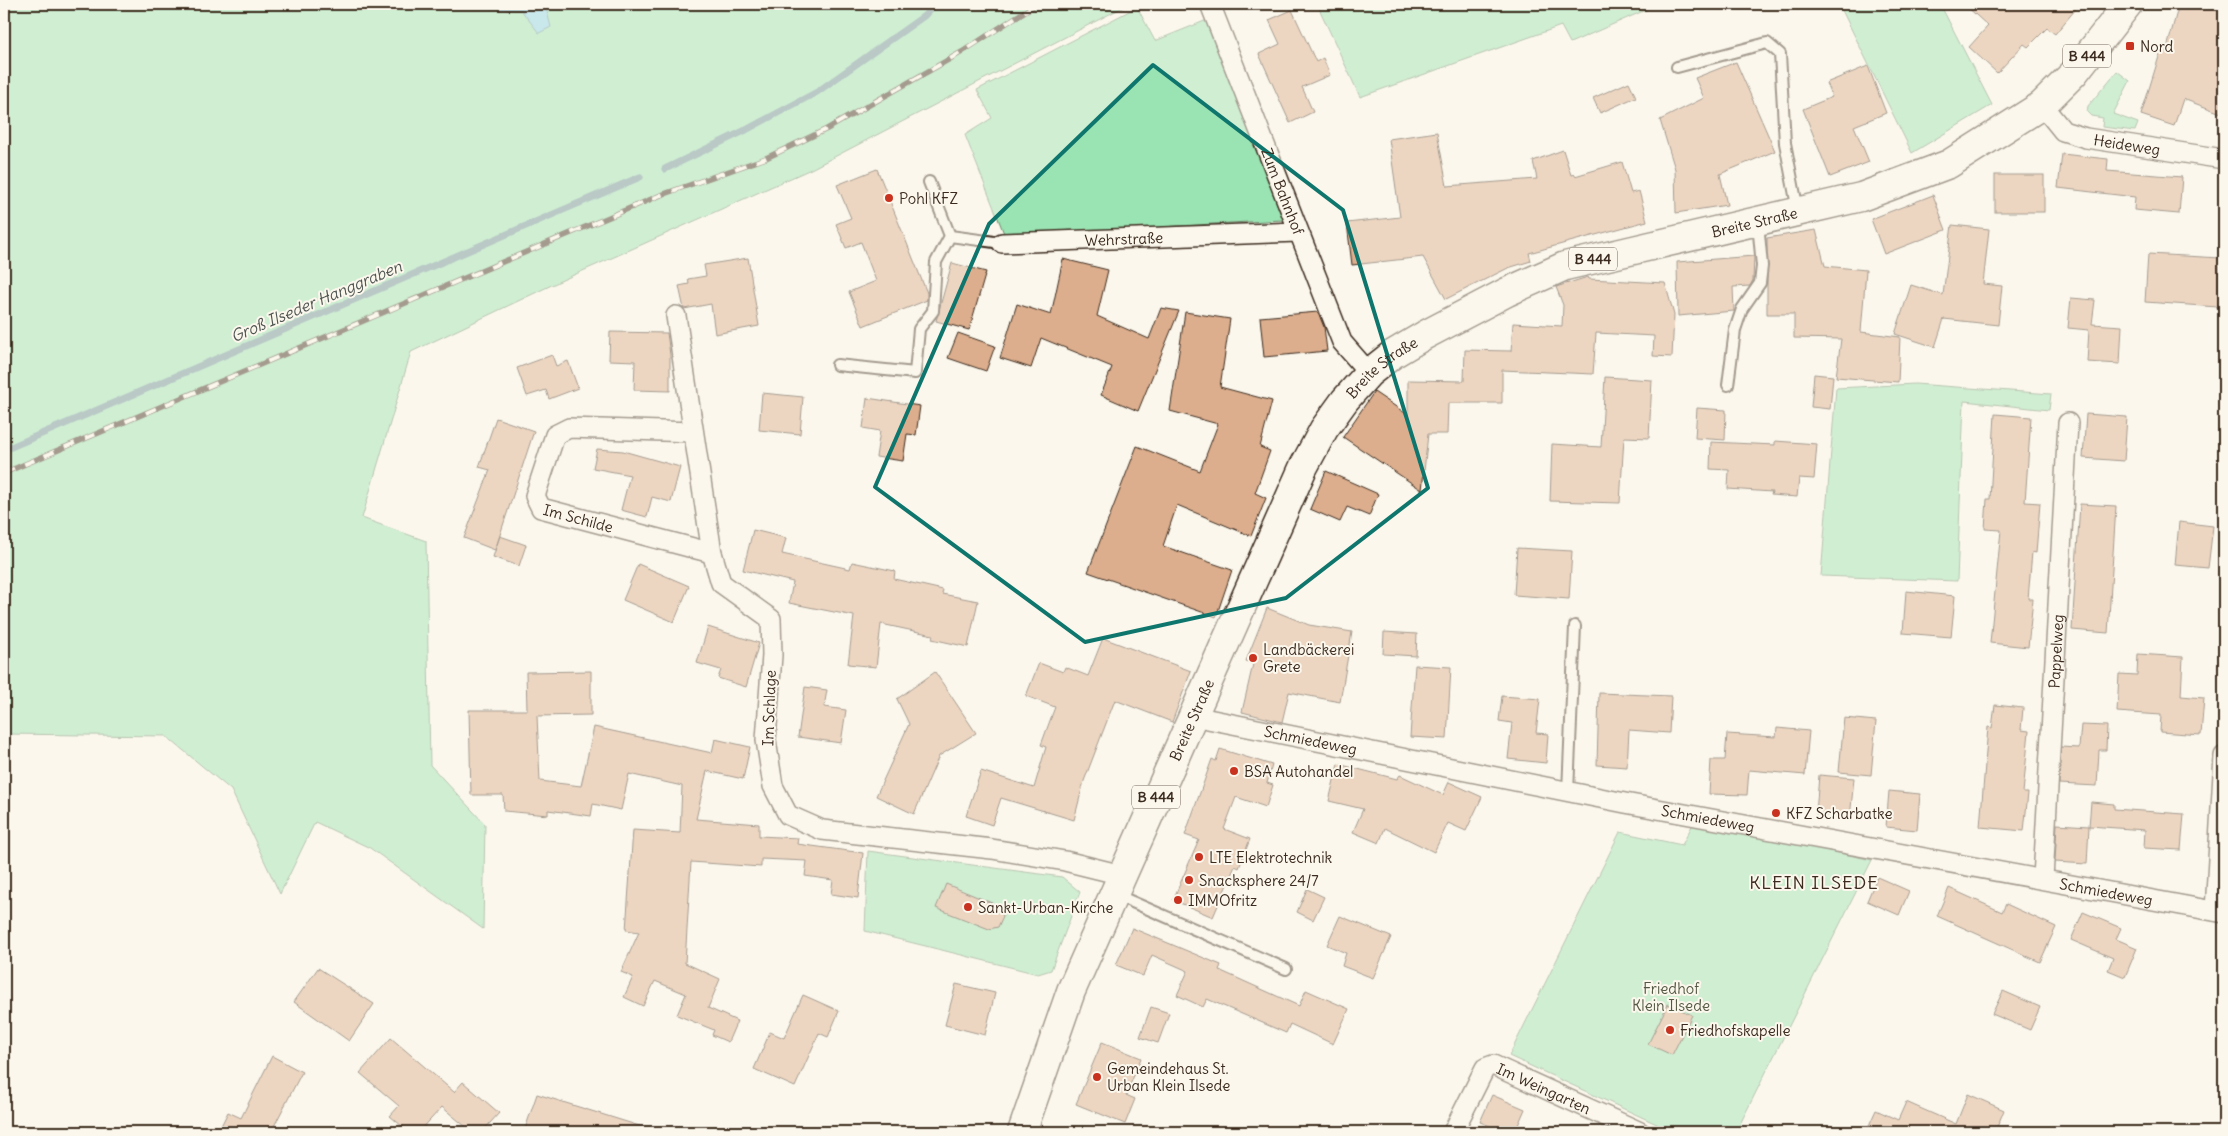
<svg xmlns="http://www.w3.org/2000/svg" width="2228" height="1136" font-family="Delius,sans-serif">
<rect width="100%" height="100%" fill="#fbf7ec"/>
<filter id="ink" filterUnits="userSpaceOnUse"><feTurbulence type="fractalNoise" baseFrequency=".02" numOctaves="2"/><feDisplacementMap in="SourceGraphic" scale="10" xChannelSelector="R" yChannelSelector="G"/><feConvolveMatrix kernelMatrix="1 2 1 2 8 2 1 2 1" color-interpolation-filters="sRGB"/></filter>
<g filter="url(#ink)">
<!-- green -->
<g fill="#9ae3b2" stroke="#6a8668">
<polygon points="4,4 1129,4 811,169 558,282 411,352 362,518 426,541 430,765 485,824 483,929 370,848 315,822 280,894 231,790 166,736 4,734"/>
<polygon points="1317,4 1646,4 1648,9 1570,43 1561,26 1360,97"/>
<polygon points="1839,4 1940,4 1992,105 1912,153"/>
<polygon points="1137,7 1155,41 1207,20 1283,220 1005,236 965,135 992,118 977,90"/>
<polygon points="2117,71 2130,81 2113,114 2138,123 2135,131 2102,127 2103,118 2091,116 2087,112 2088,106"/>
<polygon points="1915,384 2051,394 2049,410 1964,401 1957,581 1821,576 1836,388"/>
<polygon points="1694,822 1872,860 1736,1132 1674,1132 1509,1056 1620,832 1682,845"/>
<polygon points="868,851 1062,877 1080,892 1051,970 1038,974 865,931"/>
</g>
<!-- water -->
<polygon fill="#89d4ea" stroke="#6a9098" points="468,4 545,4 551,27 539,33 521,10 473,8"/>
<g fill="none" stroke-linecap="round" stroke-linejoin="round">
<!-- stream -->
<g stroke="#6a9098" stroke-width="7">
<polyline points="665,169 746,130 817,92 924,16 935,4"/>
<polyline points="4,450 640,177"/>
</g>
</g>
<!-- building -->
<g fill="#dcae8d" stroke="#3b2a1e">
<polygon points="1964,4 2080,4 2055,34 2047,28 2028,47 2024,44 1997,73 1969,47 1988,26"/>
<polygon points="2179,4 2224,4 2224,114 2183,99 2174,126 2141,115 2161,50 2166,52"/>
<polygon points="1292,10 1316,62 1323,58 1330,75 1302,87 1313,112 1290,123 1259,54 1280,44 1269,20"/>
<polygon points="1736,62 1775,151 1720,174 1727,205 1676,213 1675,169 1660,120 1704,98 1695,78"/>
<polygon points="1868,66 1886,113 1854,126 1869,162 1830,177 1803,109 1832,97 1826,83"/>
<polygon points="1629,82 1636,97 1600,113 1593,98"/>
<polygon points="1437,132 1447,186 1537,179 1533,161 1563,150 1571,175 1575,174 1575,176 1622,162 1631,193 1639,191 1647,221 1529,253 1531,261 1508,268 1446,299 1423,257 1352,265 1347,223 1400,217 1389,139"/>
<polygon points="2062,154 2108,159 2107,171 2182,177 2179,214 2134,210 2135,197 2058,188"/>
<polygon points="877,169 927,293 927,300 863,326 849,292 876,281 861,242 846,248 836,224 851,218 837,185"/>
<rect x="1995" y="175" width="49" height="37"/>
<polygon points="1933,195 1946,230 1884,254 1871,219"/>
<polygon points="1952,225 1989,229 1983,284 2002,286 1998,325 1944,319 1935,347 1895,334 1911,285 1943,295"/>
<polygon points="1816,230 1825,266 1866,270 1861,332 1900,337 1898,382 1836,377 1841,339 1794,338 1794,314 1767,314 1767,238"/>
<polygon points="2148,254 2221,258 2218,307 2145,302"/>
<polygon points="1754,256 1753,280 1750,286 1733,287 1734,311 1678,316 1677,262"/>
<polygon points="748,258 759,326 715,334 711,304 684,309 679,286 689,284 688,279 706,276 704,265"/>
<polygon points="1063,259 1108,270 1097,316 1149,339 1161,308 1179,311 1138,411 1101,395 1112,367 1041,338 1031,368 1000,358 1017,304 1051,315"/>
<polygon points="952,263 986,272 969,330 936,321"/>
<polygon points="1588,277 1589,279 1665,283 1674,315 1672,357 1653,356 1654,336 1596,333 1593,374 1502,370 1502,403 1448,403 1447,434 1428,434 1422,490 1343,437 1374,392 1408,415 1408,380 1464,381 1465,350 1511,351 1513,323 1562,326 1563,305 1556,287"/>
<polygon points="2071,298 2095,300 2092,324 2122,326 2120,364 2087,362 2089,330 2068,328"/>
<polygon points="1185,312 1230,319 1220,387 1272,401 1260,447 1270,451 1255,493 1266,498 1251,536 1177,505 1163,546 1232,570 1216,617 1088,572 1137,446 1200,471 1218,424 1170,411"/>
<polygon points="1318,312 1324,327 1327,351 1264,357 1260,317"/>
<polygon points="610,332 667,333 670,355 670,391 634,390 635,361 609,360"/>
<polygon points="958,333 995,346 986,371 948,358"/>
<polygon points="552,355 556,366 568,361 578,388 549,399 546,390 527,396 517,368"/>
<polygon points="1814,374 1833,376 1830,409 1811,407"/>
<polygon points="1605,377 1652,380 1649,438 1624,437 1620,503 1550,501 1552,444 1601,447"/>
<polygon points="762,393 803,397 800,434 759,430"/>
<polygon points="867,398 920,406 916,435 907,434 903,461 876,457 880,431 863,428"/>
<polygon points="1697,408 1726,410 1725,440 1695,438"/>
<polygon points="1995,414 2031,417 2025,502 2040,503 2036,553 2032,552 2028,599 2033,599 2028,647 1990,643 2001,530 1985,529 1987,499 1990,499"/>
<polygon points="2086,414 2127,417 2124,461 2083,458"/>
<polygon points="496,418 534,431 495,550 464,538 490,470 479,467"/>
<polygon points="1775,441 1817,444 1814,479 1799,478 1797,497 1771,495 1772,492 1728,489 1729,470 1710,469 1711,442 1775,445"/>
<polygon points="597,449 623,451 680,467 671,502 652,497 647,517 621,510 630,475 593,468"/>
<polygon points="1326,471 1378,494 1369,516 1347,507 1340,522 1310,509"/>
<polygon points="2080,504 2116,506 2108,633 2072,630"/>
<polygon points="2179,522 2213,526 2208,568 2175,565"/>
<polygon points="753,530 786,538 782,554 850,569 852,562 895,571 894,579 943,590 942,594 978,601 968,647 932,639 933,635 881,624 876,667 848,664 854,616 789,603 793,582 743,570"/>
<polygon points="500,536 526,545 519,566 493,557"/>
<polygon points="1517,548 1572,551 1569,599 1514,595"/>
<polygon points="638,564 689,586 674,622 623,600"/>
<polygon points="1906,591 1955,596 1951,637 1903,633"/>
<polygon points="1267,608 1309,625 1352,632 1340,702 1289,692 1282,722 1242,712 1253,664 1246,661"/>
<polygon points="708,627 759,643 746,687 718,678 721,670 697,663"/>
<polygon points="1384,632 1417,634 1416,656 1383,654"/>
<polygon points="1103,638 1191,671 1172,722 1115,700 1084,781 1074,820 1001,798 992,825 966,816 981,771 1034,788 1046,747 1041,745 1055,707 1026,696 1039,663 1063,672 1065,667 1088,676"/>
<polygon points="2138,654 2183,657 2181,696 2204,698 2201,735 2160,732 2161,715 2117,712 2119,674 2137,675"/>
<polygon points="1415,665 1451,667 1447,739 1410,737"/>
<polygon points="591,671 591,715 537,716 540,781 581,786 594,727 712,753 715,739 750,747 743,779 707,771 696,819 759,824 759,836 798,838 797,844 863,853 858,898 831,894 833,880 805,876 807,861 761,859 761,867 691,862 685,963 720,979 708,1008 737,1021 728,1042 712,1035 714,1030 677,1015 686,994 655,981 643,1006 624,997 633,977 621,972 639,932 626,930 633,830 680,833 682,786 629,774 621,810 593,804 591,816 548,810 548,815 504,811 503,795 471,795 469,710 527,710 526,672"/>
<polygon points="935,672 976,733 939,756 914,814 876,796 909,724 897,699"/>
<polygon points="805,687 827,690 824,707 846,710 841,743 798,737"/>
<polygon points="1599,693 1671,696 1669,733 1629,730 1627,767 1597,765"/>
<polygon points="1502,696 1540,699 1536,733 1548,734 1546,763 1508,759 1512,723 1499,721"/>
<polygon points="1995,705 2023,708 2021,730 2029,731 2023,793 2028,793 2024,831 1980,827 1988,727 1992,728"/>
<polygon points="1844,718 1876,721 1871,775 1839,772"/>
<polygon points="2081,725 2107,726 2106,750 2099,750 2097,786 2059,784 2061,747 2079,748"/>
<polygon points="1777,728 1809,731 1805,775 1749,770 1747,795 1709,794 1711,760 1725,760 1727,734 1776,737"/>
<polygon points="1220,749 1272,765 1267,783 1273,785 1266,807 1236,797 1224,829 1250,839 1239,868 1235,866 1213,917 1173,900 1199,840 1185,835 1212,759 1216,761"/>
<polygon points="1338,764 1397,779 1400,775 1443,795 1449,782 1482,797 1466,831 1448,823 1434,852 1385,828 1379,843 1353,832 1363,809 1329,801"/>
<polygon points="1819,775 1854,778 1850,818 1816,814"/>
<polygon points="1889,791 1920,794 1917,830 1886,827"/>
<polygon points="2091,802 2114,804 2114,809 2184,814 2181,850 2144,848 2145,830 2089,826"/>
<polygon points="2057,824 2089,826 2087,864 2055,862"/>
<polygon points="1877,877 1909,891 1899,915 1867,901"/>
<polygon points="946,884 999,906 1003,916 998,927 989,929 936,908"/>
<polygon points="1949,888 2002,912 2006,904 2056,927 2040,962 1937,916"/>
<polygon points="1307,889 1324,897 1313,920 1297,912"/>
<polygon points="2083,912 2121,928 2116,939 2137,948 2125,977 2108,970 2113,958 2071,940"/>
<polygon points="1340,916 1391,937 1373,978 1342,966 1346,953 1327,945"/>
<polygon points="1132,928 1221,965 1219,970 1299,1006 1306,990 1349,1009 1333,1044 1290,1024 1286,1033 1207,999 1203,1007 1177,995 1188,971 1152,955 1143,976 1116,965"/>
<polygon points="318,968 374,1004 349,1041 294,1002"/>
<polygon points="956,984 995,993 985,1035 945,1025"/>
<polygon points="2003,991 2040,1007 2030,1030 1992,1014"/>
<polygon points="803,995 839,1011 828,1037 819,1033 795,1087 754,1069 770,1032 784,1038"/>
<polygon points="1668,1004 1692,1015 1672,1055 1648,1044"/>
<polygon points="1151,1007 1169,1013 1158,1043 1140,1037"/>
<polygon points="391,1038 454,1092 463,1082 499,1113 482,1132 472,1132 442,1107 419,1132 409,1132 390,1116 399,1106 360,1073"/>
<polygon points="1102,1042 1141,1058 1126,1095 1135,1099 1125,1124 1076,1104"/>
<polygon points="272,1056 302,1072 271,1132 218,1132 228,1112 241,1118"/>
<polygon points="537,1094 646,1128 645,1132 524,1132"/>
<polygon points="1968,1094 2004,1110 1995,1132 1866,1132 1876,1110 1898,1120 1906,1102 1956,1124"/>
<polygon points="1492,1095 1525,1109 1515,1132 1505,1132 1480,1122"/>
</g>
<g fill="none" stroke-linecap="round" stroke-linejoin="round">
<defs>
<g id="lane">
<polyline points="1677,67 1767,43 1780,54 1785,143 1798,211"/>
<polyline points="950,236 1002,243"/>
<polyline points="837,365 915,373 919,329 933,311 936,262 950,236 929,182"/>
<polyline points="1728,385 1735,330 1742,309 1760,283 1762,266 1758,223"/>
<polyline points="1568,792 1575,626"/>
<polyline points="1114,894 1286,969"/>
</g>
<g id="street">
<path id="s1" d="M1210,4L1342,342L1369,373"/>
<path id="s2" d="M2042,105L2063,131L2086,138L2224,159"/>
<path id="s3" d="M1002,243L1298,232"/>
<polyline points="676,316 712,553 721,583 771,619 772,655 766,740 773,786 788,815 822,830 992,849 1065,861 1122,875"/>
<path id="s4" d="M693,432L569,428L555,435L535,496L541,508L712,553"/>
<path id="s5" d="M1193,716L1625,803L2224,913"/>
<path id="s6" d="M2043,879L2068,423"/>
<polyline points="2215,911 2224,756"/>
<path id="s7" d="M1453,1132L1485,1068L1493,1065L1640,1132"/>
</g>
<g id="primary">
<path id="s8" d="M1022,1132L1071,991L1303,468L1324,429L1345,400L1369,373L1393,354L1425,335L1507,292L1565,266L1861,197L1949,164L2042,105L2074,73L2128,4"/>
</g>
</defs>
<!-- lane casing -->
<use href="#lane" stroke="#3b2a1e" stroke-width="14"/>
<!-- street casing -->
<use href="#street" stroke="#3b2a1e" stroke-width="22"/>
<!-- primary casing -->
<use href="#primary" stroke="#3b2a1e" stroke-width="31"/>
<!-- lane -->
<use href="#lane" stroke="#fbf7ec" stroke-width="10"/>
<!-- street -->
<use href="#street" stroke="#fbf7ec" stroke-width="19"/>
<!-- primary -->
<use href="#primary" stroke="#fbf7ec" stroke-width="28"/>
<defs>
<polyline id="rail" points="4,473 661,195 766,158 827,129 962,52 1036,4"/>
</defs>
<!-- rail casing -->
<use href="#rail" stroke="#3b2a1e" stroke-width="5.5"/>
<!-- rail -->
<use href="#rail" stroke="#fbf7ec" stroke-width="4" stroke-dasharray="11" stroke-linecap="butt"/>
</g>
</g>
<!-- marked area -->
<path d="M0 0H2228V1136H0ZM1153,65L1343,210L1428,488L1286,598L1085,642L875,487L989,224Z" fill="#fbf7ec" fill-opacity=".55" fill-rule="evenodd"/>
<path fill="none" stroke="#0f766e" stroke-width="4" stroke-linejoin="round" d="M1153,65L1343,210L1428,488L1286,598L1085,642L875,487L989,224Z"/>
<!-- markers -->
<g fill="#c8321e" stroke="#fbf7ec" stroke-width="2">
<rect x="2125" y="41" width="10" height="10" rx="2.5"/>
<circle cx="889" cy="198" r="5"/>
<circle cx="1253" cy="658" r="5"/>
<circle cx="1234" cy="771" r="5"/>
<circle cx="1776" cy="813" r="5"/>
<circle cx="1199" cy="857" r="5"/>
<circle cx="1189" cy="880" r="5"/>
<circle cx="1178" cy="900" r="5"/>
<circle cx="968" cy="907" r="5"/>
<circle cx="1670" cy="1030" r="5"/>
<circle cx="1097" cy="1077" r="5"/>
</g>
<g text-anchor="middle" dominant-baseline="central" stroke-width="4" stroke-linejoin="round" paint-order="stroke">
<!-- shield labels -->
<g fill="#fbf7ec" stroke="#75685c" stroke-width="1">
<rect x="2063" y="44.5" width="48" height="23" rx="4"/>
<rect x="1569" y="247.5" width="48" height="23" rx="4"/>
<rect x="1132" y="785.5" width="48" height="23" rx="4"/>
</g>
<g font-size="14" font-weight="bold" fill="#3b2a1e">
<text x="2087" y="56">B 444</text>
<text x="1593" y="259">B 444</text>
<text x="1156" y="797">B 444</text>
</g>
<!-- poi labels -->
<g font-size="15" fill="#3b2a1e" stroke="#fbf7ec" text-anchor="start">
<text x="2140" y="46">Nord</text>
<text x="899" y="198">Pohl KFZ</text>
<text x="1263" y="649">Landbäckerei<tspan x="1263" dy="17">Grete</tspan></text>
<text x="1244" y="771">BSA Autohandel</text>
<text x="1786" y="813">KFZ Scharbatke</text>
<text x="1209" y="857">LTE Elektrotechnik</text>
<text x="1199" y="880">Snacksphere 24/7</text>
<text x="1188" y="900">IMMOfritz</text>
<text x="978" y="907">Sankt-Urban-Kirche</text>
<text x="1680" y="1030">Friedhofskapelle</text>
<text x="1107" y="1068">Gemeindehaus St.<tspan x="1107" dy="17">Urban Klein Ilsede</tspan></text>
</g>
<!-- street labels -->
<g font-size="15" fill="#3b2a1e" stroke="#fbf7ec">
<text stroke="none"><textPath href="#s2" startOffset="99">Heideweg</textPath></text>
<text stroke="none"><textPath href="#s1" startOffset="201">Zum Bahnhof</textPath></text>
<text stroke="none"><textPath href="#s8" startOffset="1256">Breite Straße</textPath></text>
<text stroke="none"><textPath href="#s3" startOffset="122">Wehrstraße</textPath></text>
<text stroke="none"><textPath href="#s8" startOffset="851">Breite Straße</textPath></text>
<text stroke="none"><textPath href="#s4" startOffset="256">Im Schilde</textPath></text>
<text stroke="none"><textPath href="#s6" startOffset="228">Pappelweg</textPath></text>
<text transform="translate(769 708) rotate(-88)">Im Schlage</text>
<text stroke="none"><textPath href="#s8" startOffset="446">Breite Straße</textPath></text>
<text stroke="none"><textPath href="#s5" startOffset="120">Schmiedeweg</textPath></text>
<text stroke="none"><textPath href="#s5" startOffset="525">Schmiedeweg</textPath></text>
<text stroke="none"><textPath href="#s5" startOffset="930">Schmiedeweg</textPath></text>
<text stroke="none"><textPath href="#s7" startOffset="136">Im Weingarten</textPath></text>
</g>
<!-- park labels -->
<g font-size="15" fill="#535843" stroke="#fbf7ec">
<text x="1671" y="988">Friedhof<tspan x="1671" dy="17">Klein Ilsede</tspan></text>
</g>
<!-- water labels -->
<g font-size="16" font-style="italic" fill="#4e5451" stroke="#fbf7ec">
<text transform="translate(316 301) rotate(-23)">Groß Ilseder Hanggraben</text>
</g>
<!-- quarter labels -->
<g font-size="18" letter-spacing="1" fill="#3b2a1e" stroke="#fbf7ec">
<text x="1814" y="882">KLEIN ILSEDE</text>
</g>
</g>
<!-- margin -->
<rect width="2228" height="1136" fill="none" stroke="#fbf7ec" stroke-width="20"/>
<rect x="10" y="10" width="2208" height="1116" fill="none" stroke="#3b2a1e" stroke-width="2" filter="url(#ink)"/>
</svg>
